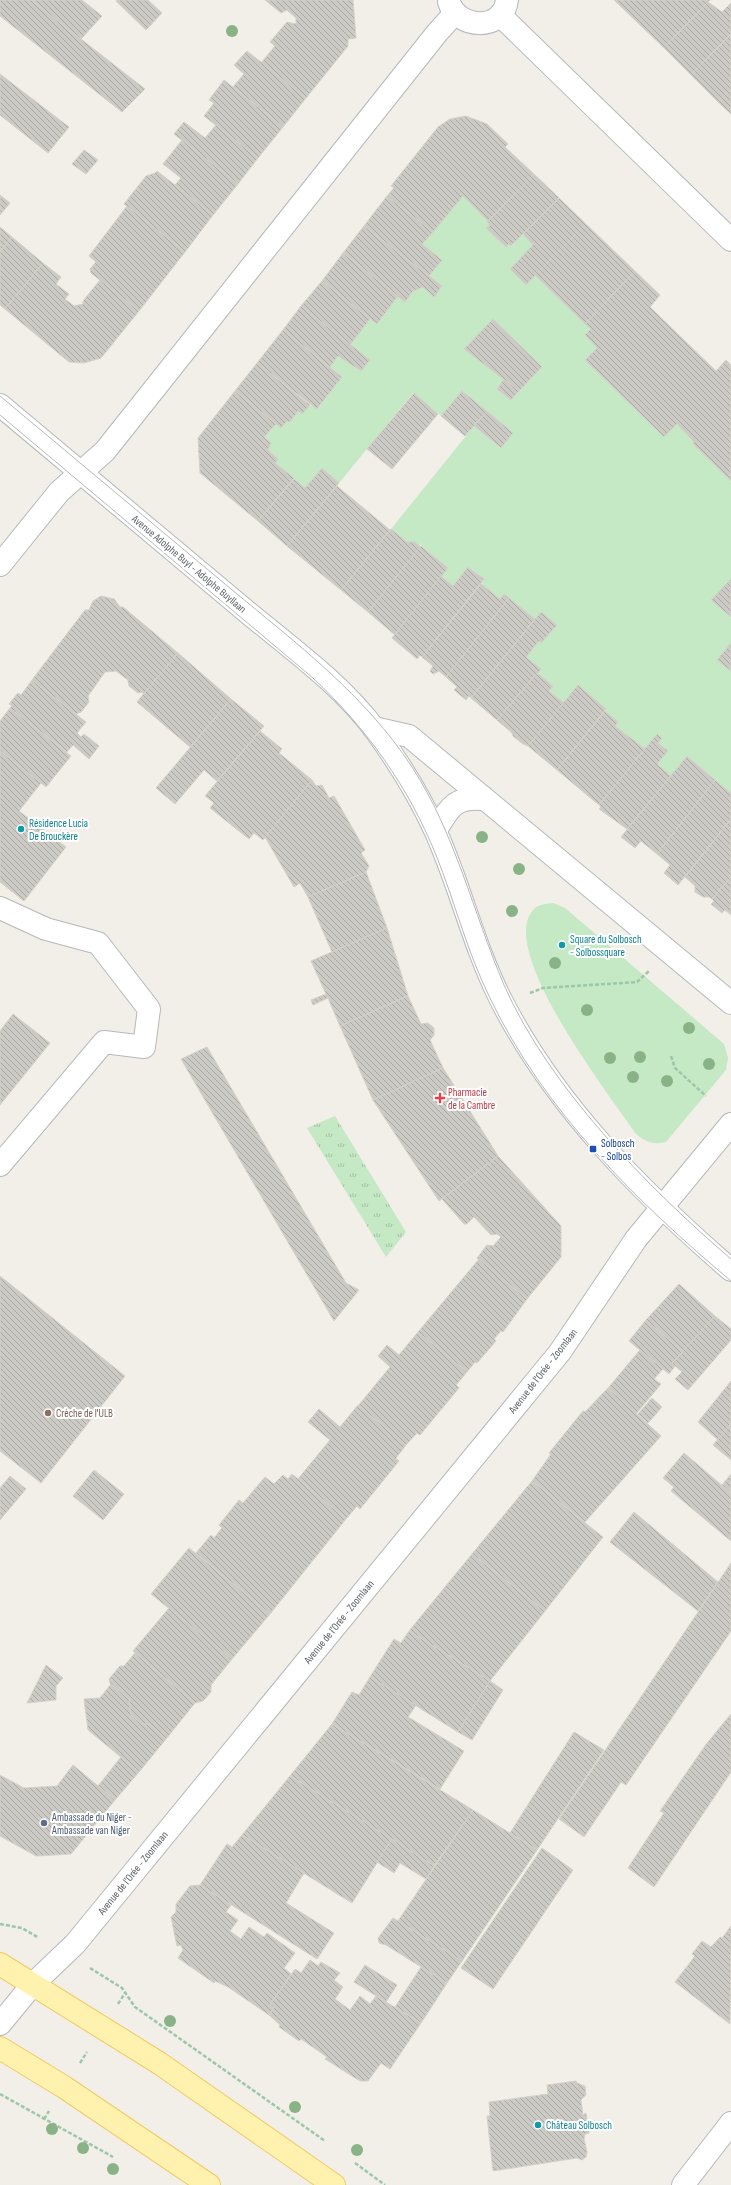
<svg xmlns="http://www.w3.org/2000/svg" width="731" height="2185" font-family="'Sofia Sans Condensed',sans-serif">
<defs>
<pattern id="grass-tufts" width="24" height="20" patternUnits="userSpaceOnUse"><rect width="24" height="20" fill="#c5e8c5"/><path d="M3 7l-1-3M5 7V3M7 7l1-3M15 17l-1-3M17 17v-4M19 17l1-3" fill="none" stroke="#a3c0a4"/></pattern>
<pattern id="building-back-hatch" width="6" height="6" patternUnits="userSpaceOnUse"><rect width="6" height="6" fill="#cccac5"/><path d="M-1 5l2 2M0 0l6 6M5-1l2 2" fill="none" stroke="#a9a8a4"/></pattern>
</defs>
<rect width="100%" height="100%" fill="#f1efe8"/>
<!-- grass -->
<polygon fill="url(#grass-tufts)" points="335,1116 406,1232 386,1257 307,1128"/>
<!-- green -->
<g fill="#c5e8c5" fill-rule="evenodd">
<path d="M463,196L488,221L487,222L490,225L486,228L506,247L509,244L512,246L523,234L533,245L510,269L526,284L535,275L591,329L585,335L597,348L585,360L664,437L677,424L694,442L693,444L731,481V643L718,660L731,671V793L687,756L671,776L657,764L668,751L658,743L662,738L657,734L645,749L615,726L618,722L605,711L606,709L603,707L564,703L549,691L553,686L537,673L526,657L539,641L541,643L556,624L541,612L535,619L504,594L500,599L481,584L484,579L469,567L453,586L441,576L448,568L422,546L415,542H407L391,529L474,426L500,448L513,433L463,391L441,416L413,393L339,483L322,468L305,488L275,463L278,459L268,450L271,443L264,437L276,424L281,428L287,421H290L298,411L302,414L310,405L318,409L342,377L330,367L338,356L361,371L370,360L350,345L370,319L377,324L398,296L405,302L413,291L423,287L434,297L429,276L442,260L422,244ZM493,319L542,367L511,400L497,389L504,379L464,349Z"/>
<path d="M553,903L565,908L724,1044L728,1058L726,1070L666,1142C653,1145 646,1142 636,1134C611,1097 497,951 533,910C538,904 546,904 553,903Z"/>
</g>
<!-- building -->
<g fill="url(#building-back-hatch)" stroke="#d6d1c6">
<polygon points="0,0 31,0 145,89 122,112 0,16"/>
<polygon points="31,0 82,0 102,16 81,39"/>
<polygon points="117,0 148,0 162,13 146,30 116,1"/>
<polygon points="265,0 353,0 356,38 348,39 348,46 306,98 261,63 275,46 270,42 281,29 287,22 296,24 296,18 287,10 281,13"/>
<polygon points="614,0 710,0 664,48"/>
<polygon points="708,2 722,12 731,3 731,34 691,75 664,48"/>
<polygon points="731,34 731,89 718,102 691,75"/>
<polygon points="247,51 306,98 283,127 233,87 244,74 234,65"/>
<polygon points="0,74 69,127 48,153 0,115"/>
<polygon points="224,80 283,127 258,158 204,116 214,103 209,100"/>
<polygon points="731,89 731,114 718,102"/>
<polygon points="466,116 487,124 508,144 505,147 534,174 488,221 463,196 433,232 387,196 394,188 391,186 438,127 450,119"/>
<polygon points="184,122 205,138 216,125 258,158 238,184 174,134"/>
<polygon points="182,140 238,184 213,215 175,185 181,178 163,164"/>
<polygon points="84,150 98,160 86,174 72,164"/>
<polygon points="157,171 213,215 185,252 124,204 146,176 155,173"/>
<polygon points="534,174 559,198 511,246 509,244 506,247 486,228 490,225 487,222"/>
<polygon points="0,195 10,203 0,215"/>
<polygon points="387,196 433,232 422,244 442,260 429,276 364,226"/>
<polygon points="559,198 586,224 526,285 510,269 533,245 523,234"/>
<polygon points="127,206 185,252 139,311 91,273 90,269 96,262 89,256"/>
<polygon points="586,224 635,271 585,324 535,275"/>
<polygon points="364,226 442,286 434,297 423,287 413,291 405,302 343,253"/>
<polygon points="0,227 12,237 0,252"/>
<polygon points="12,237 43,263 5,309 0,305 0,252"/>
<polygon points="343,253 398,296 377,324 322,281"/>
<polygon points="43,263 61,277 56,284 69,294 65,299 74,306 83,304 83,301 100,280 139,311 101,358 84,363 69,362 5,309"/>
<polygon points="635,271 660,295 650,307 716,371 726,360 731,365 731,481 693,444 694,442 677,424 664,437 585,360 597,348 585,335 591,329 585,324"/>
<polygon points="322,281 370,319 350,345 301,306"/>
<polygon points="301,306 370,360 361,371 338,356 330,367 283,330"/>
<polygon points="493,319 542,367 519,391 464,349"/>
<polygon points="283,330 342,377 317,409 257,363"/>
<polygon points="257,363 310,405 302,414 298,411 290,422 287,421 281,428 235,391"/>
<polygon points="504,379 519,391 511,400 497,389"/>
<polygon points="235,391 276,424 264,437 271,443 268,450 278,459 275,463 294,478 258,521 200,473 198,438"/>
<polygon points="462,391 487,411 465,436 441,416"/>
<polygon points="414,393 438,414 392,469 367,449"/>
<polygon points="487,411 513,433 501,448 474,426"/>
<polygon points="322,468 339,483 287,546 258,521 294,479 305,488"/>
<polygon points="337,486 390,530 341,590 287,546"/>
<polygon points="391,529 407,542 415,542 421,547 368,612 341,590"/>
<polygon points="421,546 448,568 395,635 368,612"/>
<polygon points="468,567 484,579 422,657 420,655 417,659 392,638 441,576 453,586"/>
<polygon points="731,579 731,617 711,600"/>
<polygon points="481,584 500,599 504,594 509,598 446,677 439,671 433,674 430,671 433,666 422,657"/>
<polygon points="101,596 114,599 120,607 123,607 178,653 143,695 143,692 138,693 129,686 128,680 116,671 105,672 88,696 89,702 81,712 76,714 32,680 85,610 89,610 93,601"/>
<polygon points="509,598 535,619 471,698 469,696 466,700 454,690 457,687 446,677"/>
<polygon points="541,612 557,625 541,643 539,641 526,657 541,669 497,720 471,698"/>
<polygon points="731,643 731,671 717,660"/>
<polygon points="178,653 231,699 190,747 137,702"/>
<polygon points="537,673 553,686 549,691 564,703 528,746 523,744 513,736 512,733 497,720"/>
<polygon points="32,680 86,722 77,733 81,737 84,734 99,746 89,759 73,745 67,752 10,708 12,706 9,704 18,693 21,695"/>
<polygon points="578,685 606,709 557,770 528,746"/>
<polygon points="231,699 264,726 217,781 204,770 175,804 156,788"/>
<polygon points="10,708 71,756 46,787 0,751 0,721"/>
<polygon points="605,711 618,722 615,726 645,749 599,805 557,770"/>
<polygon points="260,731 282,749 279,753 312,780 263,840 254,833 249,839 210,808 214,803 205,796"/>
<polygon points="657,734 662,738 658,743 668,751 657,764 671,776 627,829 599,809 601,807 599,805"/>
<polygon points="0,751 41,783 19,811 66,847 24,901 0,882"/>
<polygon points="687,756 715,780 657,854 641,841 635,848 621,837"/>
<polygon points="312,780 316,786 322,785 329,798 334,796 365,850 361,853 369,866 366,872 308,897 300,883 294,887 265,837"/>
<polygon points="715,780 731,793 731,819 678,885 664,873 670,865 657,854"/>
<polygon points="731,819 731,877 712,899 709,897 703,897 695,892 695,886 685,877"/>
<polygon points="366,872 387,928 332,952 308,897"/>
<polygon points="731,877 731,915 725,910 722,913 711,904 714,901 712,899"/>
<polygon points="387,928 408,996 340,1026 328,998 313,1005 311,1000 326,994 311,961"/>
<polygon points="408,996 421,1024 428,1023 434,1028 434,1035 430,1040 443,1068 373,1100 340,1026"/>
<polygon points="13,1014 50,1043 0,1105 0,1031"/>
<polygon points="207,1047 346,1283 359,1290 334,1321 181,1059"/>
<polygon points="443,1068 498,1156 439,1201 373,1100"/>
<polygon points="498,1156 561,1226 561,1257 527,1299 477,1258 487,1245 493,1246 501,1237 497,1234 491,1235 474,1217 467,1224 464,1224 442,1199"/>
<polygon points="479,1259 527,1299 503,1332 501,1331 494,1339 496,1341 477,1363 475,1362 467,1372 418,1332"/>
<polygon points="0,1276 125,1376 41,1483 0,1451"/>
<polygon points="679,1284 715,1316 683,1352 646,1320"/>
<polygon points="715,1316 731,1329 731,1340 688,1390 675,1379 682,1372 672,1363"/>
<polygon points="646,1320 683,1352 672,1363 675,1366 669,1374 629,1341"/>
<polygon points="418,1332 467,1372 456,1385 459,1388 420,1435 417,1433 406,1445 358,1406 390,1367 378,1356 387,1345 399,1355"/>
<polygon points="640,1350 663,1369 654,1379 661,1384 636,1414 608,1388"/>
<polygon points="731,1381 731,1424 718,1440 698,1422"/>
<polygon points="608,1388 661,1436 585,1522 532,1481 551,1454 549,1453 583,1411 585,1412"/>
<polygon points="652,1398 662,1407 648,1423 638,1414"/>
<polygon points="358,1405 406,1445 396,1458 399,1461 360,1509 357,1506 346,1519 298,1479 330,1440 308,1422 319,1409 340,1427"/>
<polygon points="731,1424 731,1460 713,1445"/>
<polygon points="684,1453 731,1493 731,1541 671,1491 674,1487 663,1478"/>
<polygon points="94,1470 124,1494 103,1520 73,1496"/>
<polygon points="292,1474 346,1519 270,1614 196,1553 211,1535 214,1538 222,1528 219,1525 239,1500 243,1503 265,1477 274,1484 283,1475 288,1479"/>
<polygon points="731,1474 731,1493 722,1485"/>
<polygon points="10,1476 26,1489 0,1520 0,1488"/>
<polygon points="532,1481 603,1537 545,1611 472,1554"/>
<polygon points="634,1512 718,1582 698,1611 610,1542"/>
<polygon points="189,1548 270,1614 232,1659 151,1594"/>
<polygon points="472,1554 545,1611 490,1681 409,1631"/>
<polygon points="731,1563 731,1631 626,1785 621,1782 584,1837 559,1819"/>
<polygon points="169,1608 232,1659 211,1685 211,1692 203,1701 195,1703 133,1651"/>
<polygon points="409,1631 490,1681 458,1732 370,1677 394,1639 401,1643"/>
<polygon points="135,1653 195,1703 166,1739 149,1724 141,1724 131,1715 129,1699 110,1683 109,1679 120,1666 124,1666"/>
<polygon points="46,1665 63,1678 56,1686 56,1700 27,1703"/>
<polygon points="370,1677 416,1705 408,1717 464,1751 440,1789 332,1724 352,1692 359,1695"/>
<polygon points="490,1681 503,1690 472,1740 458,1732"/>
<polygon points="111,1684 129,1699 131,1715 141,1724 149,1724 166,1739 139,1772 88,1730 84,1699 100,1698"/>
<polygon points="731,1714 731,1772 654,1887 628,1868 664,1813 660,1811 707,1743"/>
<polygon points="332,1724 473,1810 434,1866 290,1776"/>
<polygon points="574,1732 604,1750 537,1850 510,1833"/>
<polygon points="121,1757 139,1772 115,1800 98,1786"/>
<polygon points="73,1765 115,1800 71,1854 36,1856 0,1836 0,1775 24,1788 57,1786"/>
<polygon points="290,1776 392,1839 352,1903 242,1835"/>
<polygon points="473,1810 537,1850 462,1961 398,1921"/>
<polygon points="242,1835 304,1873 286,1903 334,1933 317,1959 200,1885 227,1844 232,1847"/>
<polygon points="392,1839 434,1866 426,1879 400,1863 394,1873 377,1862"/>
<polygon points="542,1848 573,1870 493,1989 461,1968"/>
<polygon points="200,1885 231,1905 226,1912 238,1920 230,1931 241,1939 249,1927 264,1937 267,1933 295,1953 284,1968 291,1974 270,2005 274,2008 269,2015 228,1987 215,1981 214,1983 178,1958 183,1950 181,1945 177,1946 171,1917 176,1912 176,1904 190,1886"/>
<polygon points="393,1918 462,1961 447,1983 386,1945 379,1943 378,1938"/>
<polygon points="731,1926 731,1945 722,1938"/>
<polygon points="720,1937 731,1945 730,2024 675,1982 695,1956 692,1954 702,1941 711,1947"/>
<polygon points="310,1960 318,1966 321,1962 340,1973 334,1980 343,1987 335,1999 350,2010 360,1996 370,2004 376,1996 421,2023 390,2069 381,2063 368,2081 360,2081 325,2059 327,2057 301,2039 299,2041 279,2027 280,2025 269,2015 274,2008 270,2005 295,1969 301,1973"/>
<polygon points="365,1965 397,1985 386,2002 354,1982"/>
<polygon points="421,1967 447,1983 421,2023 395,2007"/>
<polygon points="576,2081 577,2083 585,2086 586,2095 581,2100 583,2115 586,2113 589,2133 585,2134 584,2139 587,2152 586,2157 582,2160 577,2158 493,2171 487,2116 490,2116 489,2102 548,2094 547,2085"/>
</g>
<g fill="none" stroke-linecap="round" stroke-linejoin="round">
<defs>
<g id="minor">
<path d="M449,2C457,29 503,32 507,0"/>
<polyline points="500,15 731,240"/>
<path d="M0,405C80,472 160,539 240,606C286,645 340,682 376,731C399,763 419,795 435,830C460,885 473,944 500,998C554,1105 641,1192 731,1270"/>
<polyline points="0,565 59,492 105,451 437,33 455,13"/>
<polyline points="374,728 409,736 731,1003"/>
<path d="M436,830C450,807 454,797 483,799"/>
<polyline points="0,908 46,929 98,943 149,1009 144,1047 104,1042 0,1165"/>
<polyline points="0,2024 33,1984 75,1944 560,1352 636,1239 731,1124"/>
<polyline points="683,2185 731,2123"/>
</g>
<g id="major">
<polyline points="0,1964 159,2063 334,2185"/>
<polyline points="0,2048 64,2087 209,2185"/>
</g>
</defs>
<!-- minor casing -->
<use href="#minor" stroke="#b5b8bc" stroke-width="24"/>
<!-- major casing -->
<use href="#major" stroke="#f2c960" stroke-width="24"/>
<!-- path -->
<g stroke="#9cc7a9" stroke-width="2.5" stroke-dasharray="4 2" stroke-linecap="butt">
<polyline points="530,993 543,988 637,982 649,971"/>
<polyline points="671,1056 675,1068 706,1096"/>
<polyline points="0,1924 22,1928 39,1938"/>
<polyline points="90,1968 122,1988 135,2007 325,2141"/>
<polyline points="118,2004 125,1993"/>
<polyline points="80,2063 87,2052"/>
<polyline points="0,2094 113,2157"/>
<polyline points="44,2119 49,2111"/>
<polyline points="355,2163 385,2185"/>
</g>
<!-- minor -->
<use href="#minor" stroke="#fff" stroke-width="22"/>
<!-- major -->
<use href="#major" stroke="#fff2af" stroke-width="22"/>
<!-- tram -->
<g stroke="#b6b7b8" stroke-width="1">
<path d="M0,396C77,460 154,525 231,589C296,643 365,695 412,767C455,833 473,912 504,985C549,1087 647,1187 731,1259"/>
<path d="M0,415L313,678C367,729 408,786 436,855C455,902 467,952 490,998C544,1111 637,1202 731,1281"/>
</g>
</g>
<!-- trees -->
<g fill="#89b387">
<circle cx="232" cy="31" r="6"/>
<circle cx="482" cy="837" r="6"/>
<circle cx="519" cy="869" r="6"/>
<circle cx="512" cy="911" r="6"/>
<circle cx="555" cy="963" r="6"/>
<circle cx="587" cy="1010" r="6"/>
<circle cx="689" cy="1028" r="6"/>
<circle cx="640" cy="1057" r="6"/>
<circle cx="610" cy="1058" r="6"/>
<circle cx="709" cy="1064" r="6"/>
<circle cx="633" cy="1077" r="6"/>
<circle cx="667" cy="1081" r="6"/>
<circle cx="170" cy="2021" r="6"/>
<circle cx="295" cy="2107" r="6"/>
<circle cx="52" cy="2129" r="6"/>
<circle cx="83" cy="2148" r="6"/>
<circle cx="357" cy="2150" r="6"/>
<circle cx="113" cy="2169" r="6"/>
</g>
<!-- markers -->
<g fill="#0f9aa8" stroke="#fff" stroke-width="1.5">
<circle cx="21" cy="829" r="4"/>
<circle cx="562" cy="945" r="4"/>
<circle cx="538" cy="2125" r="4"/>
</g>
<path fill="#e0444e" stroke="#fff" stroke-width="1.5" d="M438 1092h4v4h4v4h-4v4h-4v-4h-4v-4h4z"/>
<rect fill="#1a4fb4" stroke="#fff" stroke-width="1.5" x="589" y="1145" width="8" height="8" rx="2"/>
<circle fill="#8d6e63" stroke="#fff" stroke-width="1.5" cx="48" cy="1413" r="4"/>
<circle fill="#5c6f8a" stroke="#fff" stroke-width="1.5" cx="44" cy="1823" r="4"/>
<g text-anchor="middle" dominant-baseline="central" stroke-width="4" stroke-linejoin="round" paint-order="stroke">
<!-- street labels -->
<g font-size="11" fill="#5f6368" stroke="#fff">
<text transform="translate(189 564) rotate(40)">Avenue Adolphe Buyl - Adolphe Buyllaan</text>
<text transform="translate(543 1371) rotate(-52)">Avenue de l'Orée - Zoomlaan</text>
<text transform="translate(339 1622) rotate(-51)">Avenue de l'Orée - Zoomlaan</text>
<text transform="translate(133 1873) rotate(-51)">Avenue de l'Orée - Zoomlaan</text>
</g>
<!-- culture labels -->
<g font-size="11" fill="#0d838f" stroke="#fff" text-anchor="start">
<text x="29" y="823">Résidence Lucia<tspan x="29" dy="13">De Brouckère</tspan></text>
<text x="570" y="939">Square du Solbosch<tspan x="570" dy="13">- Solbossquare</tspan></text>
<text x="546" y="2125">Château Solbosch</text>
</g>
<!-- health labels -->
<g font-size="11" fill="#be3a42" stroke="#fff" text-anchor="start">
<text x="448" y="1092">Pharmacie<tspan x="448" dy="13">de la Cambre</tspan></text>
</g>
<!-- transit labels -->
<g font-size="11" fill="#164399" stroke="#fff" text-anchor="start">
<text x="601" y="1143">Solbosch<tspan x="601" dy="13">- Solbos</tspan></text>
</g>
<!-- education labels -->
<g font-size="11" fill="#785e54" stroke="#fff" text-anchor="start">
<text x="56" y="1413">Crèche de l'ULB</text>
</g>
<!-- service labels -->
<g font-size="11" fill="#4e5e75" stroke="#fff" text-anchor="start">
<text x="52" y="1817">Ambassade du Niger -<tspan x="52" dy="13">Ambassade van Niger</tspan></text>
</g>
</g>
</svg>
